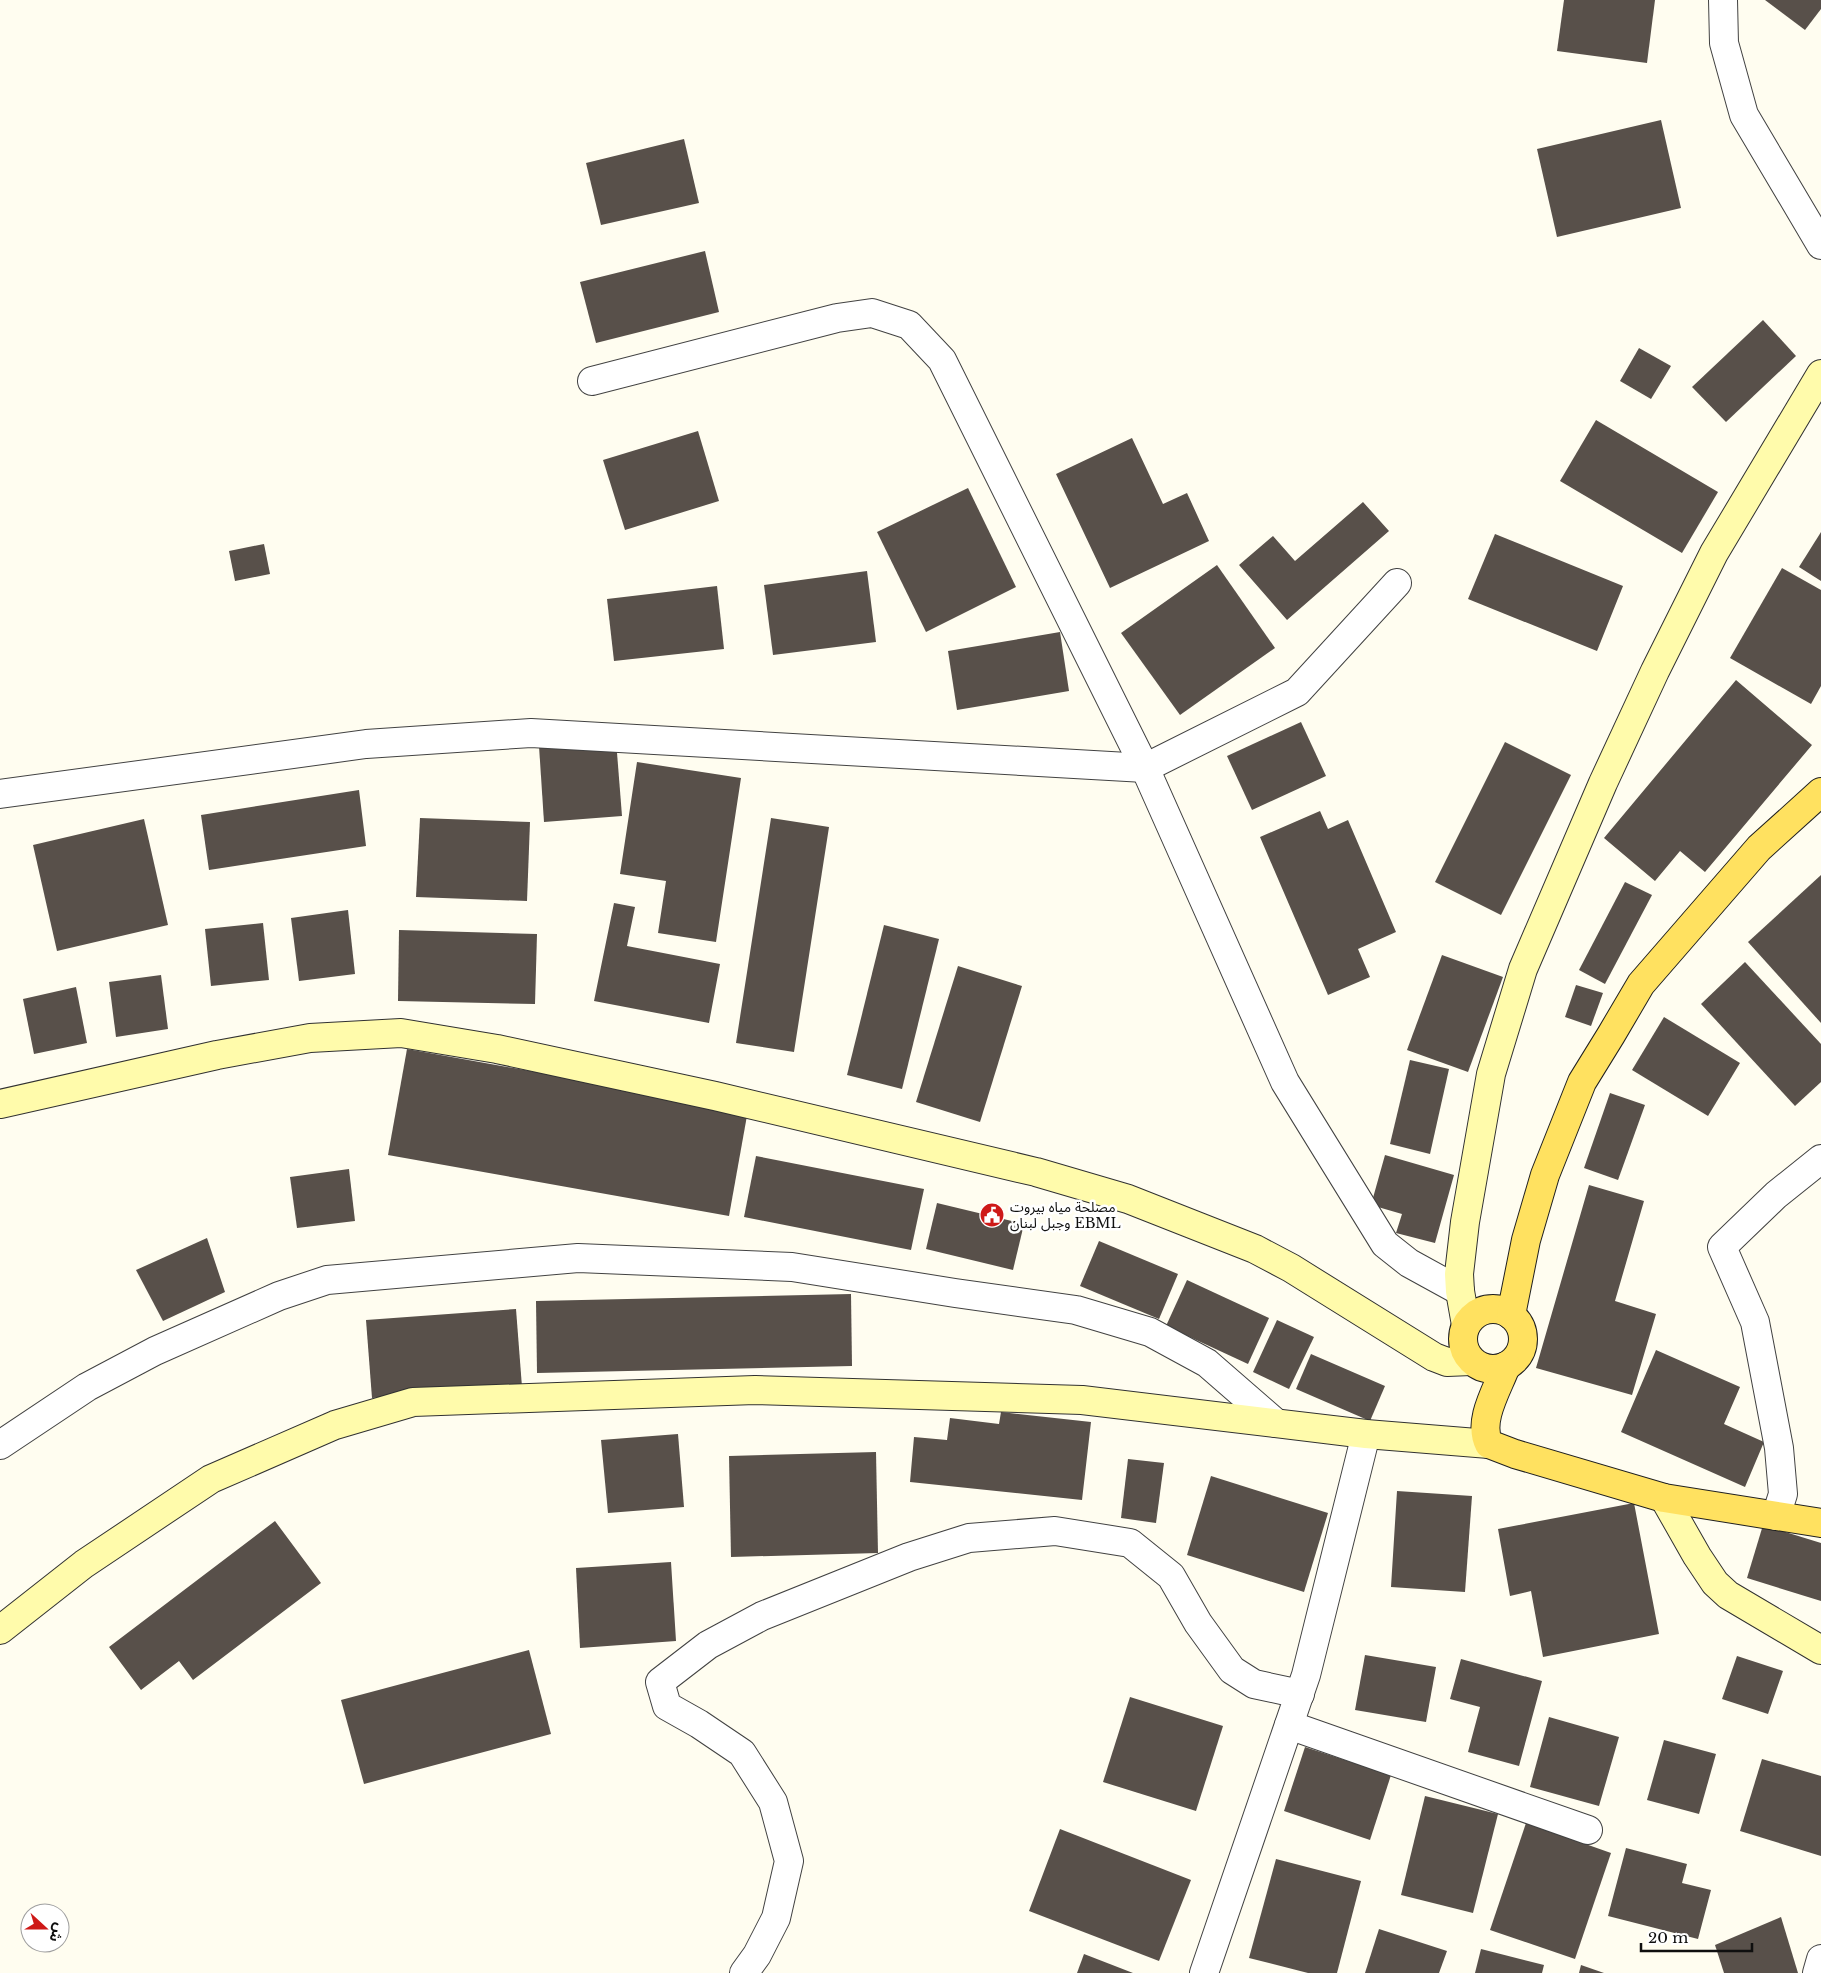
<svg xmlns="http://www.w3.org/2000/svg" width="1821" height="1973" font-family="'Libre Baskerville','Noto Sans Arabic',serif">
<rect width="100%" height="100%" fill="#fffdf0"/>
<!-- building -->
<g fill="#58504a">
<polygon points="1564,0 1655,0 1647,63 1557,51"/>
<polygon points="1765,0 1821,0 1821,9 1805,30"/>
<polygon points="1661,120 1681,208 1557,237 1537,149"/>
<polygon points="684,139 699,203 601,225 586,163"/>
<polygon points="705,251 719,312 596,343 580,282"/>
<polygon points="1763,320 1796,356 1726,422 1692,387"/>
<polygon points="1639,348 1671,366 1651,399 1620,381"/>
<polygon points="1596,420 1718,492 1682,553 1560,481"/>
<polygon points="698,431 719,501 625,530 603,460"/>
<polygon points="1132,438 1163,504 1187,493 1209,541 1110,588 1056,474"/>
<polygon points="968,488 1016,587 926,632 877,532"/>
<polygon points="1363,502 1389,531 1287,620 1239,565 1273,536 1295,561"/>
<polygon points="1821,532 1821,581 1799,567"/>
<polygon points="1495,534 1623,586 1597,651 1468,599"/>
<polygon points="264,544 270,574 235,581 229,551"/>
<polygon points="1217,565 1275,648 1180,715 1121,633"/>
<polygon points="1782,568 1821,590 1821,686 1811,704 1730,658"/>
<polygon points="867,571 876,642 773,655 764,585"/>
<polygon points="717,586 724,649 614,661 607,599"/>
<polygon points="1060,632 1069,691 957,710 948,651"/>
<polygon points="1736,680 1812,745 1705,872 1680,851 1655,881 1604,838"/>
<polygon points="1301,722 1326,776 1252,810 1227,756"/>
<polygon points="616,740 622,816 544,822 539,746"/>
<polygon points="1505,742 1571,775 1501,915 1435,882"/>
<polygon points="637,762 741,778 716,942 658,933 666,881 620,874"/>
<polygon points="359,790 366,846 209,870 201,815"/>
<polygon points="1320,811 1328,829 1348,820 1396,932 1358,949 1370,977 1328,995 1260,837"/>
<polygon points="420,818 530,822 527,901 416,897"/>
<polygon points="771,818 829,827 794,1052 736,1043"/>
<polygon points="144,819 168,925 57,951 33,845"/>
<polygon points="1821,875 1821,1023 1748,942"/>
<polygon points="1625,882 1652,895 1605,984 1579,970"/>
<polygon points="614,903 635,907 627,946 720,964 709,1023 594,1001"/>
<polygon points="348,910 355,974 299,981 291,918"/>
<polygon points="263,923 269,980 211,986 205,929"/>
<polygon points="884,925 939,939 902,1089 847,1075"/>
<polygon points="399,930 537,934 535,1004 398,1001"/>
<polygon points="1442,955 1503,977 1468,1072 1407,1050"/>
<polygon points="1745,962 1821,1044 1821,1082 1795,1106 1701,1004"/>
<polygon points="958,966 1022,986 980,1122 916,1102"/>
<polygon points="161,975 168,1029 116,1037 109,982"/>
<polygon points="1576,985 1603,993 1591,1026 1565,1017"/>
<polygon points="76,987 87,1043 34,1054 23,999"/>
<polygon points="1664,1017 1740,1063 1708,1116 1632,1070"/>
<polygon points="407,1049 748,1110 729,1216 388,1155"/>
<polygon points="1410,1060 1449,1069 1430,1154 1390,1144"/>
<polygon points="1610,1093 1645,1105 1618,1180 1584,1168"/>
<polygon points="1385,1155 1454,1175 1435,1243 1396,1233 1402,1214 1371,1205"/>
<polygon points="756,1156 924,1189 911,1250 744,1217"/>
<polygon points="349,1169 355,1221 297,1228 290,1177"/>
<polygon points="1589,1185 1644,1201 1615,1301 1656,1314 1632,1395 1536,1368"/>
<polygon points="937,1203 1024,1224 1013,1270 926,1249"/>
<polygon points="207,1238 225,1292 163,1321 136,1270"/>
<polygon points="1099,1241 1178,1274 1159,1319 1080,1286"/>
<polygon points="1187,1280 1269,1318 1248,1364 1166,1326"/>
<polygon points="851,1294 852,1366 537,1373 536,1301"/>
<polygon points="516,1309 522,1387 372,1398 366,1320"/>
<polygon points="1277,1320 1314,1337 1289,1389 1253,1372"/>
<polygon points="1656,1350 1740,1387 1724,1424 1764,1442 1745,1487 1621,1432"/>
<polygon points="1311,1354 1385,1386 1370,1421 1296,1389"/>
<polygon points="1001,1412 1091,1422 1082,1500 910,1482 914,1437 947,1440 950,1418 999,1424"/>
<polygon points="678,1434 684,1507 608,1513 601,1440"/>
<polygon points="876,1452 878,1553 731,1557 729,1456"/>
<polygon points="1128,1459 1164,1463 1156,1523 1121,1518"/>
<polygon points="1211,1476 1328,1513 1304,1592 1187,1555"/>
<polygon points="1397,1491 1472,1496 1465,1592 1391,1587"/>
<polygon points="1634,1503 1659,1634 1543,1657 1531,1591 1510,1596 1498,1529"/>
<polygon points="275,1521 321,1583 193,1680 179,1661 141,1690 109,1647"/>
<polygon points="1763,1525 1821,1543 1821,1601 1747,1578"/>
<polygon points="671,1562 676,1641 580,1648 576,1568"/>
<polygon points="529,1650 551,1734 364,1784 341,1700"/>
<polygon points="1365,1655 1436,1667 1426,1722 1355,1710"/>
<polygon points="1737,1656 1783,1671 1768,1714 1722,1699"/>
<polygon points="1461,1659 1542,1681 1519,1766 1468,1752 1480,1707 1450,1699"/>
<polygon points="1130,1697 1223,1726 1196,1811 1103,1782"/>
<polygon points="1549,1717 1619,1737 1599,1806 1530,1787"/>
<polygon points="1664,1740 1716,1754 1699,1814 1647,1800"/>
<polygon points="1305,1747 1391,1775 1370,1840 1284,1811"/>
<polygon points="1762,1759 1821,1776 1821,1856 1740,1831"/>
<polygon points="1425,1796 1498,1814 1473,1913 1401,1895"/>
<polygon points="1526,1823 1611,1853 1575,1959 1490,1930"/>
<polygon points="1060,1829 1191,1880 1159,1961 1029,1911"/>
<polygon points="1626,1848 1687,1864 1682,1883 1711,1890 1698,1939 1608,1916"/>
<polygon points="1276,1859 1361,1881 1337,1973 1308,1973 1249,1958"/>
<polygon points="1781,1917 1798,1973 1724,1973 1715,1945"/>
<polygon points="1379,1929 1447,1951 1439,1973 1365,1973"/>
<polygon points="1481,1949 1544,1965 1542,1973 1475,1973"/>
<polygon points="1084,1954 1133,1973 1077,1973"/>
<polygon points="1581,1965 1604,1973 1579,1973"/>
</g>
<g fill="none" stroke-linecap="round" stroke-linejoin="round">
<defs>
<g id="street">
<polyline points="1723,0 1724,43 1744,115 1821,245"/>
<polyline points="592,381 837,318 872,313 909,325 942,360 1145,768 1285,1082 1385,1244 1409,1263 1460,1291"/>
<polyline points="0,794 366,744 531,733 1145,768 1297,692 1397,583"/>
<polyline points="0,1445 87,1387 155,1351 279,1296 327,1280 578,1258 792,1267 955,1293 1076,1310 1150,1332 1207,1363 1276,1423"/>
<polyline points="1776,1516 1783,1494 1779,1448 1755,1322 1722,1247 1776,1195 1821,1159"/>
<polyline points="1289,1725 1588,1830"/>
<polyline points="744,1973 757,1955 776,1918 789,1861 773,1802 742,1753 699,1724 667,1706 660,1682 708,1645 762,1616 909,1557 969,1538 1055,1531 1130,1543 1171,1576 1198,1623 1232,1670 1254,1684 1300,1694"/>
<polyline points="1204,1973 1306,1675 1366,1434"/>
<polyline points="1817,1973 1821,1959"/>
</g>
<g id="secondary">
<polyline points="0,1104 217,1055 310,1038 401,1033 497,1049 715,1096 1036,1172 1128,1199 1255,1249 1291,1268 1434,1357 1447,1362 1471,1361"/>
<polyline points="1466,1325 1460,1291 1459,1274 1465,1222 1491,1074 1523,969 1603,783 1655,671 1714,553 1821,374"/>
<polyline points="1664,1498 1697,1556 1715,1583 1728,1595 1821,1650"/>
<polyline points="0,1630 84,1564 211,1479 335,1425 413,1402 755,1390 1082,1400 1366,1434 1489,1444"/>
</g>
<g id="primary">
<circle cx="1493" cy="1339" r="30"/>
<polyline points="1511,1315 1526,1240 1545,1175 1582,1082 1611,1035 1641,984 1759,848 1821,792"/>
<path d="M1506,1366C1498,1388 1477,1421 1489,1444L1515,1454L1664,1498L1821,1523"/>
</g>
</defs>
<!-- street casing -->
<use href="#street" stroke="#424242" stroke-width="30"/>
<!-- secondary casing -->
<use href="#secondary" stroke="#313131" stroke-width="30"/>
<!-- primary casing -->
<use href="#primary" stroke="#202020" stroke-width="30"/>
<!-- street -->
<use href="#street" stroke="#fff" stroke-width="28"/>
<!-- secondary -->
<use href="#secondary" stroke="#fffbab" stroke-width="28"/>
<!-- primary -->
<use href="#primary" stroke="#ffe160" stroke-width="28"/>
</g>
<!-- icons -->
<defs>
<symbol id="civic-disc" viewBox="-11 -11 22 22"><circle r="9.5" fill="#ce1917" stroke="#fff"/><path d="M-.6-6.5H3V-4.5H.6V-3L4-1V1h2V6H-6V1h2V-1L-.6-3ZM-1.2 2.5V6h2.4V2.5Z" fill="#fff"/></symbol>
</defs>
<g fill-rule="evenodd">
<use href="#civic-disc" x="978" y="1201" width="28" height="28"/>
</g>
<g text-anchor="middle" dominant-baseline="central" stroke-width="5" stroke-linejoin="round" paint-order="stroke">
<!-- poi labels -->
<g font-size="14" fill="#0f0f0f" stroke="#fff" text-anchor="start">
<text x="1010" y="1207">مصلحة مياه بيروت<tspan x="1010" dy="16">وجبل لبنان EBML</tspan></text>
</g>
</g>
<!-- north arrow -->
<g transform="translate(45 1928) rotate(111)"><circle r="24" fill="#ffffff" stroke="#9f9f9f"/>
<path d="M0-4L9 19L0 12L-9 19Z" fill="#ce1917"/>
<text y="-8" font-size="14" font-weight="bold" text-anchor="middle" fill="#0f0f0f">ش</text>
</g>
<!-- scale -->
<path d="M1641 1943v8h111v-8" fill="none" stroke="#0f0f0f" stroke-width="2.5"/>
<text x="1648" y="1943" font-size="15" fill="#0f0f0f" stroke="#ffffff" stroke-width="4" paint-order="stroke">20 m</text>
</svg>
